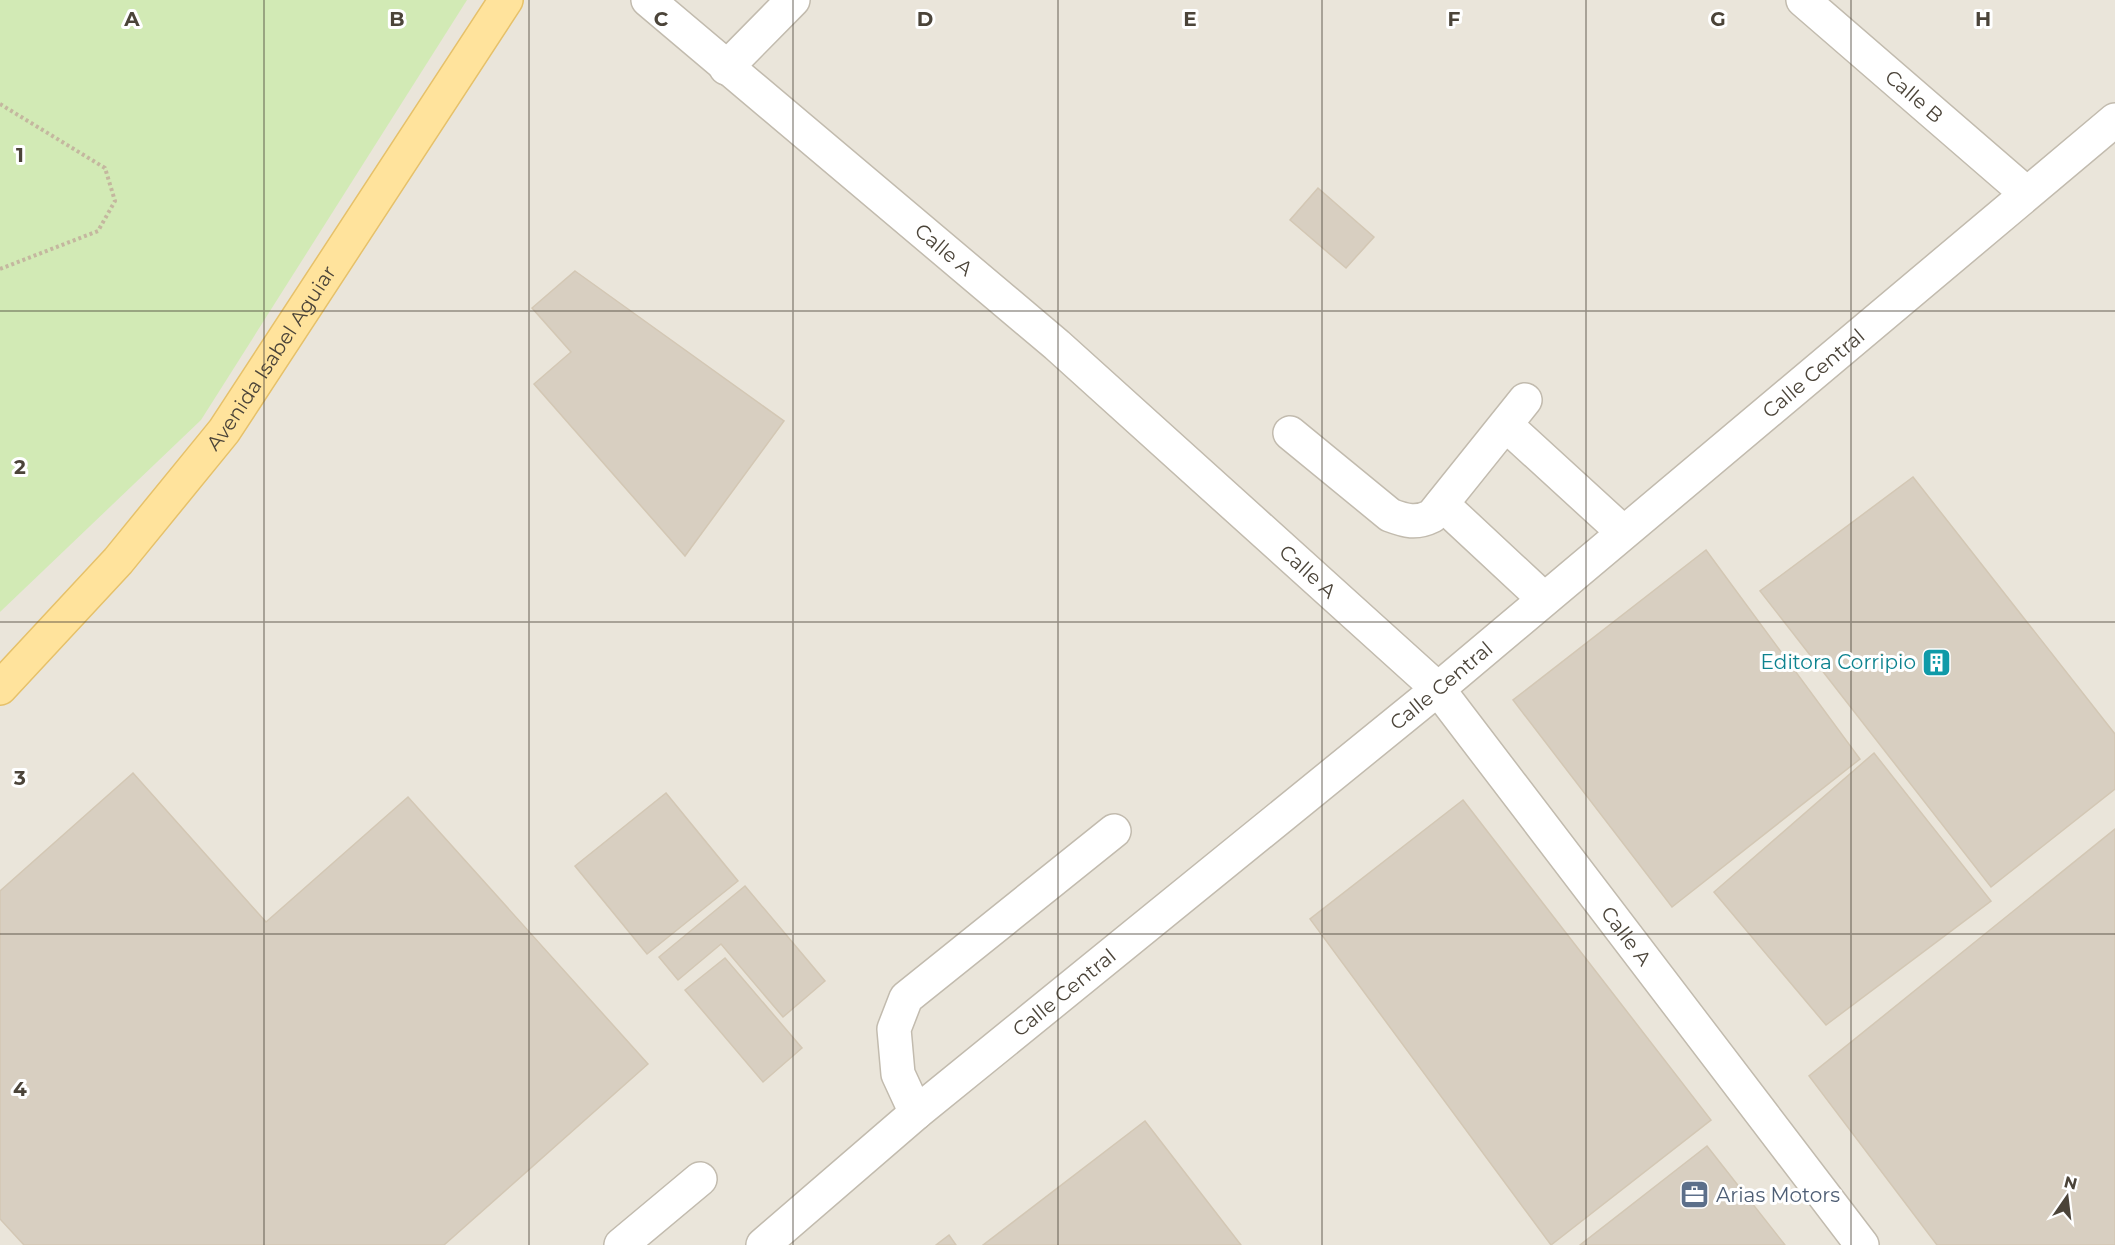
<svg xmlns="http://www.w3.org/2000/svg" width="2115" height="1245" font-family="Montserrat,sans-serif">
<rect width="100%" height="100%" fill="#f6f3ec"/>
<!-- residential -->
<rect fill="#eae5da" x="0" y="0" width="2115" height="1245"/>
<!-- green -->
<polygon fill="#d2eab5" points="0,0 467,0 201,420 0,612"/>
<!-- building -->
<g fill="#d8cfc1" stroke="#d3c7b4" stroke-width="1.5">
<polygon points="1318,188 1374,237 1346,268 1290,220"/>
<polygon points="575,271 784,421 685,556 534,384 571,352 532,308"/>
<polygon points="1913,477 2115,734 2115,789 1991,887 1760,591"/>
<polygon points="1706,550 1860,759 1672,907 1513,700"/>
<polygon points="1874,753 1991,901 1826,1025 1714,892"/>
<polygon points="133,773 266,922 408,797 648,1064 444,1245 24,1245 0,1219 0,891"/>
<polygon points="666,793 738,881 647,954 575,866"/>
<polygon points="1463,800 1711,1120 1551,1245 1310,919"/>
<polygon points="2115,829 2115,1245 1937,1245 1809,1076"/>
<polygon points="745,886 825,981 783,1017 721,944 678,980 659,957"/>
<polygon points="725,958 802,1048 763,1082 685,990"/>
<polygon points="1145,1121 1241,1245 983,1245"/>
<polygon points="1707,1146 1785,1245 1580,1245"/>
<polygon points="949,1235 956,1245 936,1245"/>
</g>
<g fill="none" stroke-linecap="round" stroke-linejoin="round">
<defs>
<g id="minor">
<path id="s1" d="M648,0L1057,345L1438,689L1862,1245"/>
<path id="s2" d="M1803,0L2026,193"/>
<polyline points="726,68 793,0"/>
<polyline points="1506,425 1623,532"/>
<path d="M1290,433L1390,515C1406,521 1416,524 1432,516L1525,400"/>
<polyline points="1442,504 1544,599"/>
<polyline points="916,1113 898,1074 894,1029 906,998 1114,831"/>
<polyline points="621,1245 700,1179"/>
<path id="s3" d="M763,1245L916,1113L1438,689L2115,120"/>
</g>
<g id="major">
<path id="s4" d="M0,688L118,561L224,431L506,0"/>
</g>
</defs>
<!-- minor casing -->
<use href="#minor" stroke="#c2bbae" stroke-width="36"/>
<!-- major casing -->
<use href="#major" stroke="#e6c16a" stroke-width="36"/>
<!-- path -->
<polyline stroke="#c4b79f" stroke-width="4" stroke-dasharray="3 3" stroke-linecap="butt" points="0,104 105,168 115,201 98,231 0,269"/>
<!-- minor -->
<use href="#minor" stroke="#fff" stroke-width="33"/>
<!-- major -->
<use href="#major" stroke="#ffe39c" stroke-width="33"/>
</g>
<!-- grid -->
<path fill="none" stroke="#4b4439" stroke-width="1.5" stroke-opacity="0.55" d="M264,0V1245M529,0V1245M793,0V1245M1058,0V1245M1322,0V1245M1586,0V1245M1851,0V1245M0,311H2115M0,622H2115M0,934H2115"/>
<!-- icons -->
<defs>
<symbol id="building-square" viewBox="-11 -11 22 22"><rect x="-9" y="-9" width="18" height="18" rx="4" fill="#0f9aa8" stroke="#fff"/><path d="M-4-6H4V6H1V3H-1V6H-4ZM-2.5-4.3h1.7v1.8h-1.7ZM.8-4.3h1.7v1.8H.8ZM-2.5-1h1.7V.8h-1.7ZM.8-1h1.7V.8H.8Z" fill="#fff"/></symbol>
<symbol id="office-square" viewBox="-11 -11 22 22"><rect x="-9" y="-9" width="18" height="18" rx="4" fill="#5c6f8a" stroke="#fff"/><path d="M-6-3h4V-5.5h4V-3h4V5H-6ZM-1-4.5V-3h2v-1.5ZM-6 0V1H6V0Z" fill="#fff"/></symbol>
</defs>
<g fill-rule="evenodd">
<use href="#building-square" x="1920" y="646" width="33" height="33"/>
<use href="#office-square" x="1678" y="1178" width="33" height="33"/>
</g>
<g text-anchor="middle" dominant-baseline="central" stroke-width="6" stroke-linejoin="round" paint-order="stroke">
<!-- street labels -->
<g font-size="20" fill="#4b4439" stroke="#fff">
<text stroke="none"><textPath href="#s2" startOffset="147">Calle B</textPath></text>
<text stroke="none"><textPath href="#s1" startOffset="387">Calle A</textPath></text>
<text stroke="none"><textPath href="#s4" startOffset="428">Avenida Isabel Aguiar</textPath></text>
<text stroke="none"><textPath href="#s3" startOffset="1365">Calle Central</textPath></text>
<text stroke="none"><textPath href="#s1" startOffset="873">Calle A</textPath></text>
<text stroke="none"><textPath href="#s3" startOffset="879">Calle Central</textPath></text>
<text stroke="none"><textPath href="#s1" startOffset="1359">Calle A</textPath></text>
<text stroke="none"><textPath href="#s3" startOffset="393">Calle Central</textPath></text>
</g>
<!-- culture labels -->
<g font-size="20" fill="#0d838f" stroke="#fff" text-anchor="end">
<text x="1916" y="662">Editora Corripio</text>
</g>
<!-- service labels -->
<g font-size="20" fill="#4e5e75" stroke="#fff" text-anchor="start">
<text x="1716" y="1195">Arias Motors</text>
</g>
</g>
<g font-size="20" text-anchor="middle" font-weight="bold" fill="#4b4439" stroke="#fff" stroke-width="6" stroke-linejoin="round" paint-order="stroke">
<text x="132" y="26">A</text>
<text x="397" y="26">B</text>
<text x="661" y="26">C</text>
<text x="925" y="26">D</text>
<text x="1190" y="26">E</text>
<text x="1454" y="26">F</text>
<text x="1718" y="26">G</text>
<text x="1983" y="26">H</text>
<text x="20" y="162">1</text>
<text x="20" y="474">2</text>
<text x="20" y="785">3</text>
<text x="20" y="1096">4</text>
</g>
<!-- north arrow -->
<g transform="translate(2067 1197) rotate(14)" stroke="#ffffff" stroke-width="4.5" paint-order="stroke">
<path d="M0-4.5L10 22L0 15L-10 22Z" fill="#4b4439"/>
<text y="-9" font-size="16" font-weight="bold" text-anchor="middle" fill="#4b4439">N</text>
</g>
</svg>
